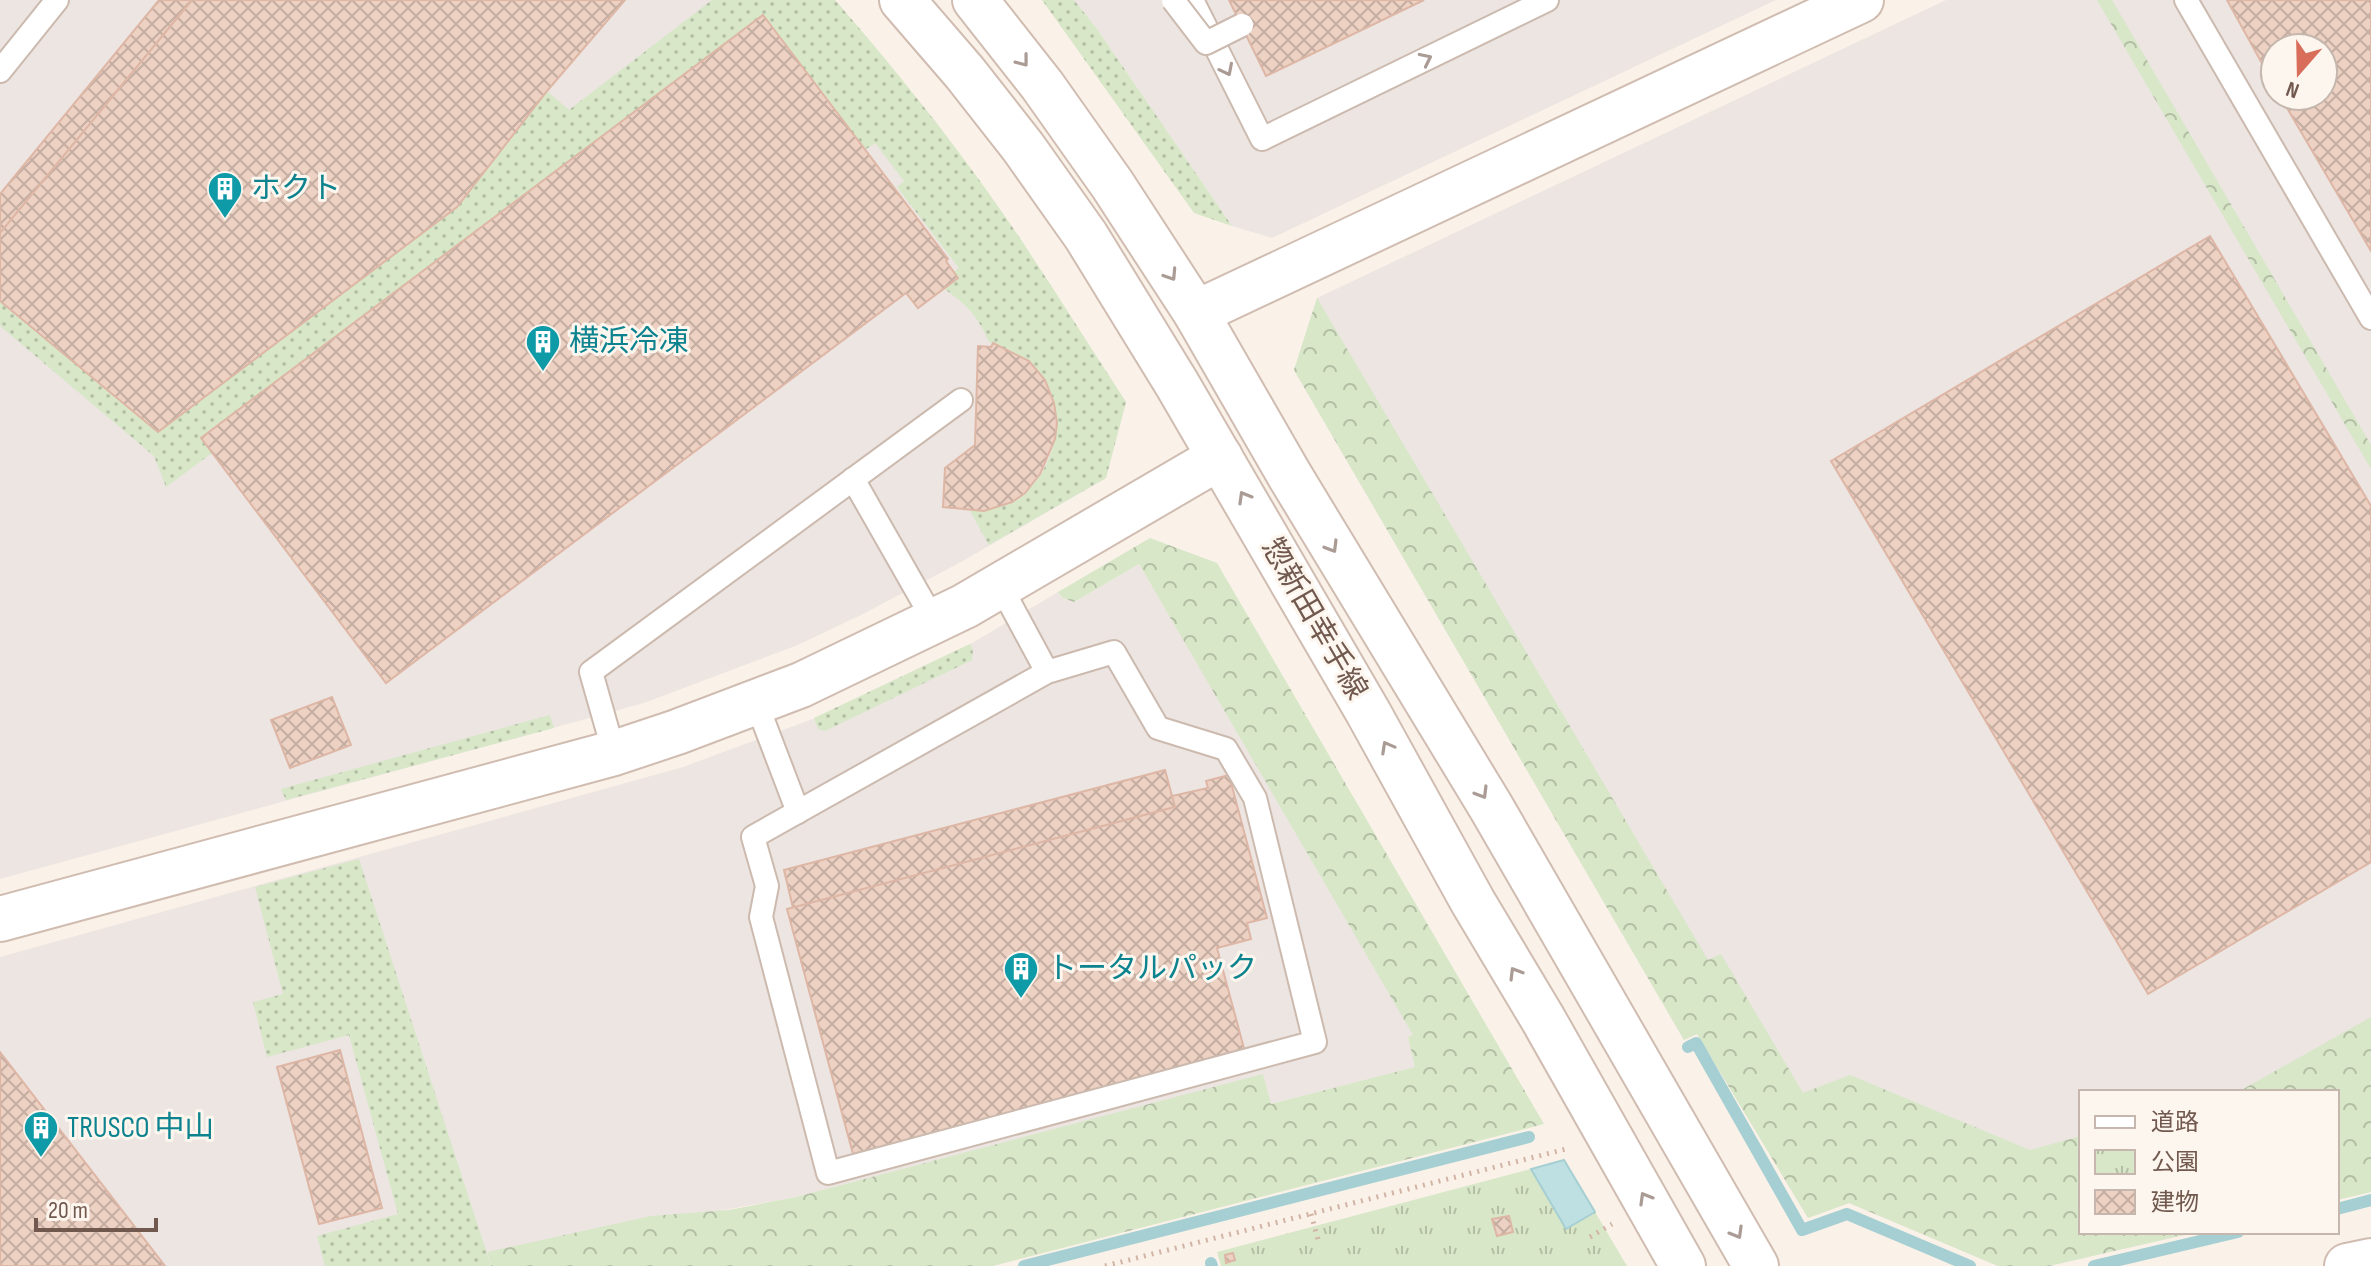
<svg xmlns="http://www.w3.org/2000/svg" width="2371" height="1266" font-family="'Sofia Sans Condensed','Noto Sans JP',sans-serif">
<defs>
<pattern id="grass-dots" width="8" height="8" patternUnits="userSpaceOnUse" patternTransform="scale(2)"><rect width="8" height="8" fill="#d7e7c8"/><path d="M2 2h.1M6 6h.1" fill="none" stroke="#b3bea5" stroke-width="1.8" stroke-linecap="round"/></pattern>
<pattern id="forest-crowns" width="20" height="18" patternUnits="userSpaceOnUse" patternTransform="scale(2)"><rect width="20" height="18" fill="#d7e7c8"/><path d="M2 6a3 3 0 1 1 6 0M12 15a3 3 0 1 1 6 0" fill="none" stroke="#b3bea5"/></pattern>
<pattern id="park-tufts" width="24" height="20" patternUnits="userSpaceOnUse" patternTransform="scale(2)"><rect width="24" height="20" fill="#d7e7c8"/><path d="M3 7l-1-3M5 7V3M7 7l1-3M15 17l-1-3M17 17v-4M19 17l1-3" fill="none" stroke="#b3bea5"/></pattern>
<pattern id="building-cross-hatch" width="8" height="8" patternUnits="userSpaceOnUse" patternTransform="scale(2)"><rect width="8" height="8" fill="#edd1c3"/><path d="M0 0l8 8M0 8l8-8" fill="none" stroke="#c4ada1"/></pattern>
</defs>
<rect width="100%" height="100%" fill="#faf2e8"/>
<!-- industrial -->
<g fill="#ece5e1" fill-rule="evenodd">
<polygon points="0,0 835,0 937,123 1008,222 1126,402 1106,478 961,562 865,613 798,645 644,703 0,879"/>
<polygon points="1074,0 1776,0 1272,238 1232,226 1097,29"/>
<path d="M1946,0H2371V1192L2337,1200V1092H2081V1232H2197L2049,1266H1998L1849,1203L1808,1218L1697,1034L1684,1040L1294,370L1317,298ZM2275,48H2323V96H2275Z"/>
<polygon points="1139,564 1414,1035 1408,1037 1416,1067 1271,1104 1263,1075 796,1197 487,1253 491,1266 0,1266 0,957 683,767 818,717 972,643 1058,592 1063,598 1074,602"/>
</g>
<!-- grass -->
<g fill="url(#grass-dots)">
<path d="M712,0H835C897,71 956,145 1009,222C1049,281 1087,342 1126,402L1106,478L989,545L970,511C985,510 1000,509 1013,501C1052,480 1069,419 1045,380C1033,359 1011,350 989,342C979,317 965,303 943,288L958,278L954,272L959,268L897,187L904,181L875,143L865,150L763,16L201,438L212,453L166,487L154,456L0,326V301L158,431L457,207L547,91L569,110Z"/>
<polygon points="1042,0 1074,0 1097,29 1232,226 1194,213"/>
<polygon points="970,644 973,650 972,660 825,731 818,729 814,718"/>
<polygon points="550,715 554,728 286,800 281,789"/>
<polygon points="359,859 491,1266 325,1266 317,1236 398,1214 349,1035 267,1057 253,1002 283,994 255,887"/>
</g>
<!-- forest -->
<g fill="url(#forest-crowns)">
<polygon points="2097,0 2112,0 2371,445 2371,469"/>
<polygon points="1317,298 1708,960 1721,954 1803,1093 1850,1075 2030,1150 2081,1136 2081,1232 2197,1232 2049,1266 1998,1266 1849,1203 1808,1218 1697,1034 1684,1040 1294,370"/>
<polygon points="1150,538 1217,563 1544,1124 993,1266 491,1266 487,1252 651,1216 729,1210 796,1197 1263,1074 1271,1104 1415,1067 1408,1037 1413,1035 1139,564 1074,602 1063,598 1058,592"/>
<polygon points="2371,1017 2371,1192 2337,1200 2337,1092 2238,1092"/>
</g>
<!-- park -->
<polygon fill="url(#park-tufts)" points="1531,1169 1566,1228 1595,1212 1627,1266 1221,1266 1217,1252"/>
<!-- water -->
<polygon fill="#bee0e2" stroke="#a6cfd3" stroke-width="2" points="1564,1160 1595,1212 1566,1229 1531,1169"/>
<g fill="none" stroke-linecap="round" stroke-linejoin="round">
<!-- stream -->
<g stroke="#a6cfd3" stroke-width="12">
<polyline points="1688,1047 1696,1043 1802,1230 1847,1214 1970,1266"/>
<polyline points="2337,1209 2371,1200"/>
<polyline points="1211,1263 1212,1266"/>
<polyline points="1024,1266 1529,1137"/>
<polyline points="2094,1266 2238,1232"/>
</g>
</g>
<!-- building -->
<g fill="url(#building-cross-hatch)" stroke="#deb6a5" stroke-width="2">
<polygon points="159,0 192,0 0,233 0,194"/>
<polygon points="192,0 625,0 547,91 457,207 158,432 0,301 0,233"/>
<polygon points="1229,0 1424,0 1266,76"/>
<polygon points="2227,0 2371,0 2371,251 2280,96 2323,96 2323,48 2275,48 2275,87"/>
<polygon points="763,15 948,259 946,261 958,278 918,308 906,293 386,683 201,438"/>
<polygon points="2210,236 2371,506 2371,862 2148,994 1831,461"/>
<polygon points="993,343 1029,361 1045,380 1054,403 1057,423 1055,439 1040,474 1025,493 1012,502 984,511 943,507 945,468 975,445 978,346 991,347"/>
<polygon points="332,697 351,745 290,768 271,720"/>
<polygon points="1165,770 1175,807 793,908 784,870"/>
<polygon points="1229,775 1267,918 1247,923 1251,939 1217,948 1245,1052 853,1154 787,909 1175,807 1172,796 1208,788 1206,781"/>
<polygon points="340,1050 382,1208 319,1224 277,1067"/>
<polygon points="0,1052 165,1266 0,1266"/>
<polygon points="1509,1216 1513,1232 1497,1236 1492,1219"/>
<polygon points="1233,1253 1235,1260 1226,1263 1225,1255"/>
</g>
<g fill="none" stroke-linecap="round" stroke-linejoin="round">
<defs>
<g id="lane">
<polyline points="1192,0 1262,139 1547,0"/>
<polyline points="2186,0 2371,318"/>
<polyline points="0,71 57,0"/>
<polyline points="853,479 934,621"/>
<polyline points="1000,585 1047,672 1114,652 1158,728 1226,749 1255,798 1315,1042 828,1173 761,917 767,886 753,837 1047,672"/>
<polyline points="756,702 798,812"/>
<polyline points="614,753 591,672 961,400"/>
</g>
<g id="secondary">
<polyline points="902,0 965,73 1023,147 1086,236 1177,384 1368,712 1473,902 1543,1019 1683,1266"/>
<polyline points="975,0 1042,85 1112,184 1196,313 1290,476 1491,807 1756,1266"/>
<polyline points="1196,313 1861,0"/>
<polyline points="0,919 614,753 677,732 801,685 965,606 1220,457"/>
<polyline points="2347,1266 2371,1261"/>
</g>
</defs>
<!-- lane casing -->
<use href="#lane" stroke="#ccbaaf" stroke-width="26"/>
<!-- secondary casing -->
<use href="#secondary" stroke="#d0bcb0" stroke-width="48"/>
<!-- path -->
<g stroke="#d2b4a6" stroke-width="5" stroke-dasharray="2 6" stroke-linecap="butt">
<polyline points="1311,1214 1319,1243"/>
<polyline points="1590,1237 1612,1224"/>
<polyline points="1105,1266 1570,1148"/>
</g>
<!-- lane -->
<use href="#lane" stroke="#fff" stroke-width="22"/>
<!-- secondary -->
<use href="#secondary" stroke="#fff" stroke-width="44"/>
<defs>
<polyline id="lane-bridge" points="1173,0 1206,43 1242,25"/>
</defs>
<!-- lane-bridge casing -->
<use href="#lane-bridge" stroke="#ccbaaf" stroke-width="26" stroke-linecap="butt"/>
<!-- lane-bridge -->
<use href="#lane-bridge" stroke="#fff" stroke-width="22"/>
</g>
<!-- one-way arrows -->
<defs><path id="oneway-chevron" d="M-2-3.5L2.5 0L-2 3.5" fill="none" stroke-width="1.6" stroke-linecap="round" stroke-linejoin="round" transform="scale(2)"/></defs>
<g stroke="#aa9b95">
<use href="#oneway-chevron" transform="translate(1426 59) rotate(-26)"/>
<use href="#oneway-chevron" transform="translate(1023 61) rotate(52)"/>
<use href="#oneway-chevron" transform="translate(1227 70) rotate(63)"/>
<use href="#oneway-chevron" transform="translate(1171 275) rotate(57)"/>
<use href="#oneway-chevron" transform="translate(1244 497) rotate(-120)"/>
<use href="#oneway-chevron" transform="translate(1332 547) rotate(59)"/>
<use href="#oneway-chevron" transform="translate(1387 747) rotate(-119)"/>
<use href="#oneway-chevron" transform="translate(1482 793) rotate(59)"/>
<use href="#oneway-chevron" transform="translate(1515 973) rotate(-121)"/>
<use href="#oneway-chevron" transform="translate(1645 1198) rotate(-120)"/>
<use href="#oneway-chevron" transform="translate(1737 1233) rotate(60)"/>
</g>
<!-- icons -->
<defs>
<symbol id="building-pin" viewBox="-11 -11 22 30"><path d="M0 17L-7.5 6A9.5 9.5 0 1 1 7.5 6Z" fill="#0f9aa8" stroke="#fdf6ee"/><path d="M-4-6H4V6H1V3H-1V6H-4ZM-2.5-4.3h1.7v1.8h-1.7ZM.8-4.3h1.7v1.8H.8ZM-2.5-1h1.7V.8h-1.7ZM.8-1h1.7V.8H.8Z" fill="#fff"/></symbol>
</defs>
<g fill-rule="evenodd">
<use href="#building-pin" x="205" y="169" width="40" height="54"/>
<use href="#building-pin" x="523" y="322" width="40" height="54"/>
<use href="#building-pin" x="1001" y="949" width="40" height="54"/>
<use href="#building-pin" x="21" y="1108" width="40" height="54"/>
</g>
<g text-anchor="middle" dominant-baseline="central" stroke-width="6" stroke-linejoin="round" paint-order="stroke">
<!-- culture labels -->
<g font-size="30" fill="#0d838f" stroke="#fdf6ee" text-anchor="start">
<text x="251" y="189">ホクト</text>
<text x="569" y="342">横浜冷凍</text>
<text x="1047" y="969">トータルパック</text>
<text x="67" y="1128">TRUSCO 中山</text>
</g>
<!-- street labels -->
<g font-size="30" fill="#72594f" stroke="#fdf6ee">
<text transform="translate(1314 619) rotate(60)">惣新田幸手線</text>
</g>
</g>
<!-- legend -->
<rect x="2079" y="1090" width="260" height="144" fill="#fdf6ee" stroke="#c5b7ae" stroke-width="2"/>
<rect x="2095" y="1116" width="40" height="12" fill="#ffffff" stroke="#c5b7ae" stroke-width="2"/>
<text x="2151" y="1130" font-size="24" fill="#72594f">道路</text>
<rect x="2095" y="1150" width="40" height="24" fill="url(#park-tufts)" stroke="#c5b7ae" stroke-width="2"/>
<text x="2151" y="1170" font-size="24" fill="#72594f">公園</text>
<rect x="2095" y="1190" width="40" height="24" fill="url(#building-cross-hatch)" stroke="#c5b7ae" stroke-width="2"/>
<text x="2151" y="1210" font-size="24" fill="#72594f">建物</text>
<!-- north arrow -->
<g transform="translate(2299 72) rotate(200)"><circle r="38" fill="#fdf6ee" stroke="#c5b7ae" stroke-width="2"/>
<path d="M0-6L14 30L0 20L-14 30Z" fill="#d86d5a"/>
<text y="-12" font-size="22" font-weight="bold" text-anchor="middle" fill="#72594f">N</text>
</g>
<!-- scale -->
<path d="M36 1218v12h120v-12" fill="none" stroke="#72594f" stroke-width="4"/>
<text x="48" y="1218" font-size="24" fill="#72594f" stroke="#fdf6ee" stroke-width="6" paint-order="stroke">20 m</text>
</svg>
